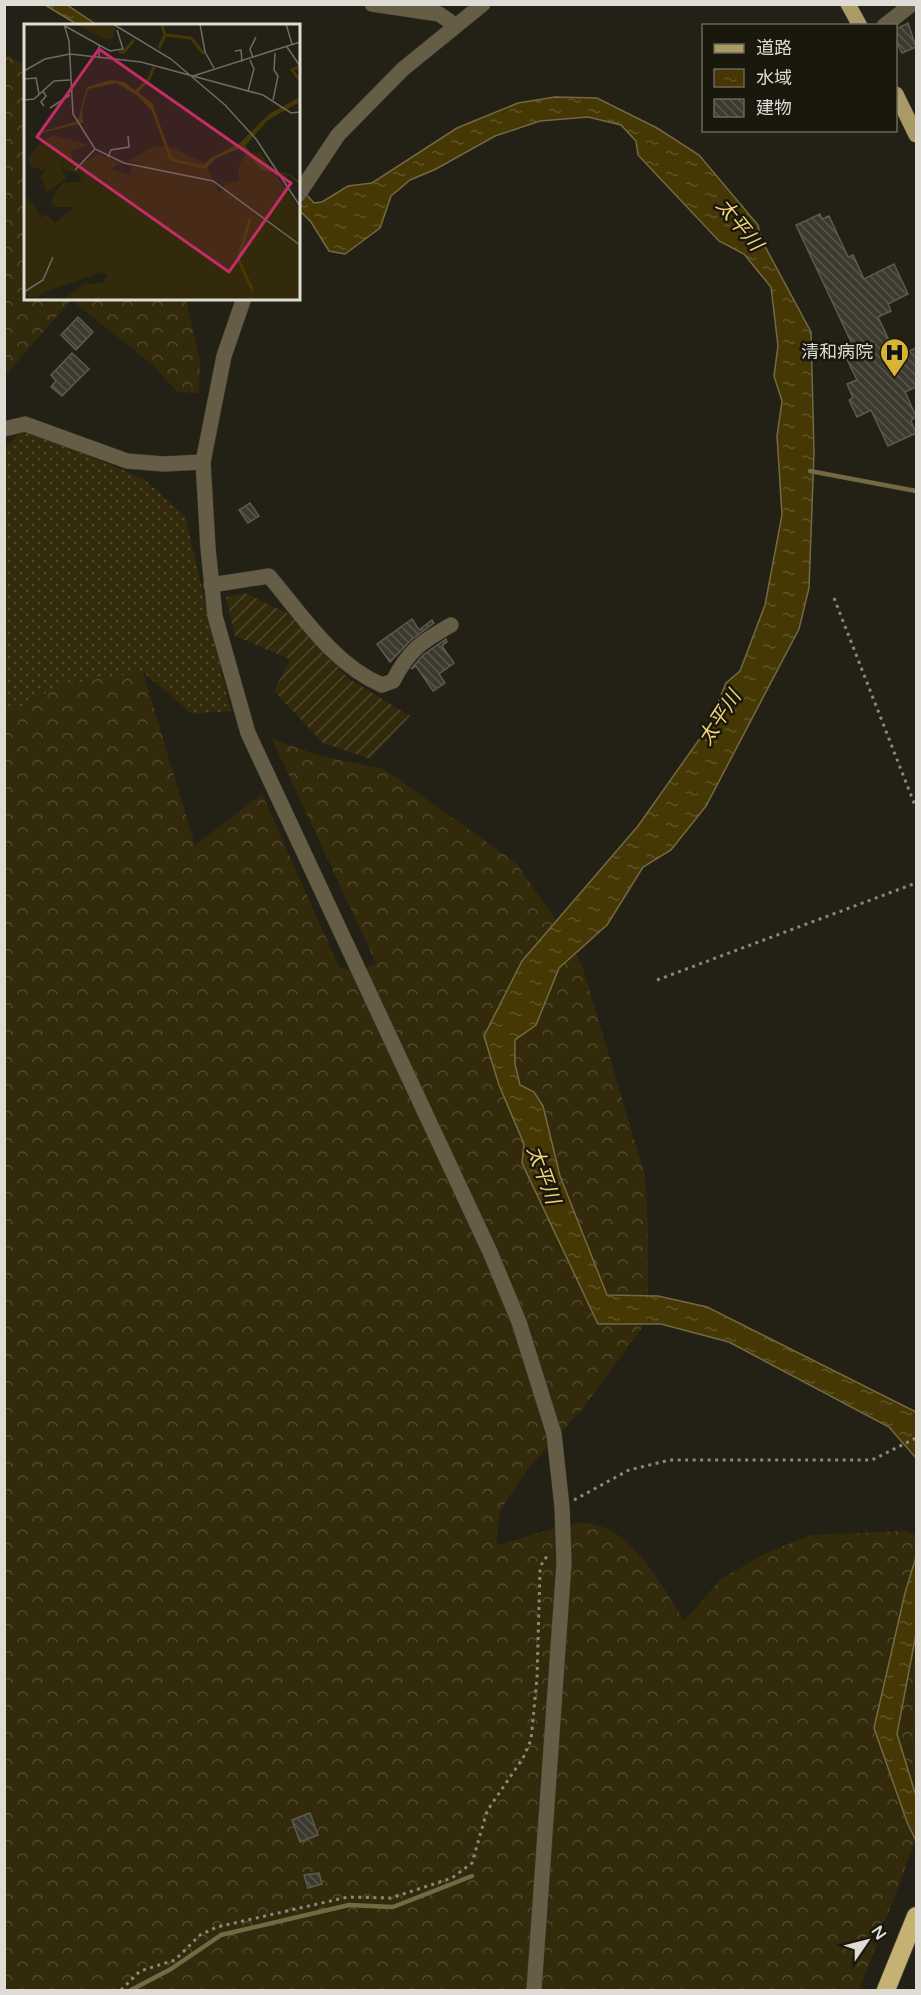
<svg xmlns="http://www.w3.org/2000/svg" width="921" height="1995" font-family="'Varela Round','Noto Sans JP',sans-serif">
<defs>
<pattern id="grass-dots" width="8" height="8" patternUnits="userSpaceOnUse" patternTransform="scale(1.5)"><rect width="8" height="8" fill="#332a0b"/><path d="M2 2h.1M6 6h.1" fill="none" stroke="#50482e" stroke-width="1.8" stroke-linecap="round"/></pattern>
<pattern id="forest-crowns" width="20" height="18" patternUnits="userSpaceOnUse" patternTransform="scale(1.5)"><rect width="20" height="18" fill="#332a0b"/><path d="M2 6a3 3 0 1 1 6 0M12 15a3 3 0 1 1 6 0" fill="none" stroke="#50482e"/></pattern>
<pattern id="garden-furrows" width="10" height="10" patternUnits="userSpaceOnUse" patternTransform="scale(1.5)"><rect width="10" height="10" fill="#332a0b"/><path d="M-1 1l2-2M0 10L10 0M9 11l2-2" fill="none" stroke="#50482e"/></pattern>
<pattern id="water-ripples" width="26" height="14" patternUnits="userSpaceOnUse" patternTransform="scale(1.5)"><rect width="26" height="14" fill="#453804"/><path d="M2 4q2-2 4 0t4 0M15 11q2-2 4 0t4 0" fill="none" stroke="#5f5428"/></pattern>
<pattern id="building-back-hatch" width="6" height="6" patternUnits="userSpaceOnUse" patternTransform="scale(1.5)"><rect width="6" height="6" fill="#3c392e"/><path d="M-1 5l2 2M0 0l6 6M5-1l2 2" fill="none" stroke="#58554b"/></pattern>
</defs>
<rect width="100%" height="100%" fill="#232016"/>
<!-- grass -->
<polygon fill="url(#grass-dots)" points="24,428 144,479 185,516 231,711 192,714 143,672 5,715 4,449"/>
<!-- forest -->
<g fill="url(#forest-crowns)">
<polygon points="5,54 25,65 26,298 186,299 200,360 199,393 177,392 153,365 71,300 5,376"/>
<path d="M143,672L195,845L262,794L339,967L358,972L376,963L272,739L321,756L384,769L516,863L568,938L583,968L645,1176L648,1225V1301L641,1329L584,1407L529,1467L500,1511L496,1545C519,1541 564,1522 585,1523C632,1526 662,1586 684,1621L721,1579L768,1552L811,1535L904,1531L916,1535V1840L859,1990H5V715L60,685Z"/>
</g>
<!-- garden -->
<polygon fill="url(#garden-furrows)" points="245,593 291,615 348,678 410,716 370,759 323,743 274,691 290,659 235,636 226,597"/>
<!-- water -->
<g fill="url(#water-ripples)" stroke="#736943" stroke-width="1.5">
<polygon points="45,5 67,5 97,25 78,25"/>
<polygon points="555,97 597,98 657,128 699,155 758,225 761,239 811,332 814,453 809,588 799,629 706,806 671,850 643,867 607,925 559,968 536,1025 515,1040 515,1064 520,1085 534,1092 543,1106 560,1176 607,1295 658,1296 707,1307 916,1412 916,1458 889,1427 729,1342 661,1324 598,1324 522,1163 524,1144 499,1085 484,1036 522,961 638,826 708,727 726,683 740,671 765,605 782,515 777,436 782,401 774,376 778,346 771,287 744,254 719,241 638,155 636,141 621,125 588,117 540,121 495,136 436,169 410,180 391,196 380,228 345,254 329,251 311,222 299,210 298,185 314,203 322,202 348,186 372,183 457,128 518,103"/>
<polygon points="916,1557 916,1634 897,1734 916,1796 916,1841 907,1822 874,1728 905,1593"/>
</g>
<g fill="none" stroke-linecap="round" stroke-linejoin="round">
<!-- stream -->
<g stroke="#736943" stroke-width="4.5">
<polyline points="810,471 916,491"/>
<polyline points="131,1990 171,1969 221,1935 349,1905 393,1907 472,1876"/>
</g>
</g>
<!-- building -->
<g fill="url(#building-back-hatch)" stroke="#5d5a4e" stroke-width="1.5">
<polygon points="908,23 916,47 902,53 898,45 896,46 896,29"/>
<polygon points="820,214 822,219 829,216 848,257 853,255 864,279 894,264 908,294 888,304 891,311 878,317 897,357 916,348 916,387 905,392 916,416 911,421 916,433 888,446 871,410 857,417 849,400 853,398 847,384 857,380 844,353 854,348 796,225"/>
<polygon points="78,317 93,332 76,350 61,335"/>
<polygon points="72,353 89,369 62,396 51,387 56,381 51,375"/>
<polygon points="250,503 259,516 248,523 239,510"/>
<polygon points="412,619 419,630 432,620 434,623 411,640 390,662 377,644"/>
<polygon points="446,639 447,642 442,646 454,663 439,674 445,683 433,691 416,666 411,669 423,655"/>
<polygon points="310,1813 318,1835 300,1842 292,1820"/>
<polygon points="319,1873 322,1884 308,1888 304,1875"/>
</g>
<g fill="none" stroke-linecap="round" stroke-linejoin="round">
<defs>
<g id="minor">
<polyline points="372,4 439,14 455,25"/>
<polyline points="884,26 912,4"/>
<polyline points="298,195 338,135 403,69 483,4"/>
<polyline points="244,298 224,356 203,462 208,548 215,616 248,733 490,1252 519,1322 554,1434 562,1507 564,1563 534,1990"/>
<polyline points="4,429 25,424 127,461 164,464 203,462"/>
<path d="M211,585L269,576C302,615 334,665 382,685L393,681C409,650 421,642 451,625"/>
</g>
<g id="major">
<polyline points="848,4 860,26"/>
<polyline points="896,94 916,135"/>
</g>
<polyline id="highway" points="886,1990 916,1916"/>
</defs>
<!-- minor casing -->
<use href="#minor" stroke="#3d3a31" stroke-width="16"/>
<!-- major casing -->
<use href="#major" stroke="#3d3a31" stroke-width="16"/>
<!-- highway casing -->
<use href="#highway" stroke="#3d3a31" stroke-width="20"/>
<!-- path -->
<g stroke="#8a877f" stroke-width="3" stroke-dasharray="3 4.5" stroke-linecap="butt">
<polyline points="834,598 916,808"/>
<polyline points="657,980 916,883"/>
<polyline points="574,1500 629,1470 670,1460 872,1460 916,1438"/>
<polyline points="121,1990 140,1971 175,1960 200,1935 217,1927 348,1897 391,1898 452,1878 472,1863 487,1811 523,1758 531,1740 537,1678 540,1571 543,1560 550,1555"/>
</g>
<!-- minor -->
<use href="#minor" stroke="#655d45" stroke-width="15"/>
<!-- major -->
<use href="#major" stroke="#aa9a66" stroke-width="15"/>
<!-- highway -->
<use href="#highway" stroke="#c5b273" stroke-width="18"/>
</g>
<!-- icons -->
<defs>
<symbol id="hospital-pin" viewBox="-11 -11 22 30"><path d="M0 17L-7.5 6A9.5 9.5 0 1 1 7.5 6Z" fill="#d7b434" stroke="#1a170d"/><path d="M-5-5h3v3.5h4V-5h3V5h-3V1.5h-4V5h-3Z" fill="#111"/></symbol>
</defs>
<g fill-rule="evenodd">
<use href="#hospital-pin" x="878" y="336" width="33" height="45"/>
</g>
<g text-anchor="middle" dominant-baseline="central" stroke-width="5" stroke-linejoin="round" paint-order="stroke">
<!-- poi labels -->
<g font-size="18" fill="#dedcd5" stroke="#1a170d" text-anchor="end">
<text x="873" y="352">清和病院</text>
</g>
<!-- water labels -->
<g font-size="20" font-style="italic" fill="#efd479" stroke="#1a170d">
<text transform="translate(739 225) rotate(51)">太平川</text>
<text transform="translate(720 718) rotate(-57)">太平川</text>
<text transform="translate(543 1175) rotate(70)">太平川</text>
</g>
</g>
<!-- overview -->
<g transform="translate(24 24)">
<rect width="276" height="276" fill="#232016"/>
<path d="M75,130L97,139L87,145L75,171L62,167L56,140Z" fill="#332a0b"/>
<path d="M50,0H92V3L89,13L83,16ZM30,111L64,121L47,127L50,139L56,141L62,167L75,171L87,145L107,151V142L131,145L103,137L131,122L146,123L182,139L195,170L202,158L215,157L214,144L221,130L236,128L276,186V276H39L60,260L79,259L83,251L78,248L23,267L12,274L4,272L0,269V171L14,186L16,194L22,190L31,199L51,183H31L27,177L31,168L39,158H56L57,151L41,146L34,134L27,136L20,146L6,143L4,134L18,117Z" fill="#332a0b"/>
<path d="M35,134L42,154L23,169L17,153L27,136Z" fill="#332a0b"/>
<path d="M86,56L100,58L128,79L148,134L179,142L187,134L216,119L245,90L276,73V78L244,96L221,122L241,144L266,151L276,158V161L266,152L238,146L217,124L192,134L181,145L146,137L128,87L115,73L93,59L64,65L58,86L59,99L0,113L54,97L63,63Z" fill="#453804"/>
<path fill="none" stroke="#453804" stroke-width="3" d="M142,11L167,14L180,30M135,24L141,11L138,0M95,28H100L110,16M276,42L268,46L276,56M112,68L125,55L130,43M226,195L214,235L229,267"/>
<path fill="none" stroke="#6e6b62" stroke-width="1.5" d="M40,0L45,17L49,90L71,125L100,139L189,157L276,221M89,0L147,35L201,81L232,115L276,182M176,0L181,28L190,44M262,0L268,20M41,2L75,21V33M75,21L86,27L99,25L93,6M263,23L276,42M211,27L217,26L218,38M229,34L226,25L232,13M0,47L21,35L46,30L117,38L239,71L267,89L276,88M169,52L276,18M0,55L12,54L15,70M19,67L22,72L17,78L20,82M224,67L230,45L226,36M0,76L10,75L30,57L46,56M249,76L254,52L250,46L251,29M26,84L46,71M84,133L87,126L105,123L104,112M51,146L71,125M0,268L19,256L29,233"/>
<path fill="#c52c67" fill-opacity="0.15" stroke="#c52c67" stroke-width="3" d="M75,25L267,159L205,248L13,113Z"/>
<rect width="276" height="276" fill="none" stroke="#dedcd5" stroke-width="3"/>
</g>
<!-- border -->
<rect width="921" height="1995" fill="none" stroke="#dedcd5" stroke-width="12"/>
<!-- legend -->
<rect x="702" y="24" width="195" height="108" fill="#1a170d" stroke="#68665d" stroke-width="1.5"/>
<rect x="714" y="44" width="30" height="9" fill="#aa9a66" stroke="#68665d" stroke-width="1.5"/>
<text x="756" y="54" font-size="18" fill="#dedcd5">道路</text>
<rect x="714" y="69" width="30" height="18" fill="url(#water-ripples)" stroke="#68665d" stroke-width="1.5"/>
<text x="756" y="84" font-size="18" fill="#dedcd5">水域</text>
<rect x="714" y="99" width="30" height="18" fill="url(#building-back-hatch)" stroke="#68665d" stroke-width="1.5"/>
<text x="756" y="114" font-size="18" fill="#dedcd5">建物</text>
<!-- north arrow -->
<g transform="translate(867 1941) rotate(55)" stroke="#1a170d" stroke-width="4.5" paint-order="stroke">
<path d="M0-4.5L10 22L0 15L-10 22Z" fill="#dedcd5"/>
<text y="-9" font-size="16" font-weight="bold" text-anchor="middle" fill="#dedcd5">N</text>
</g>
</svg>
